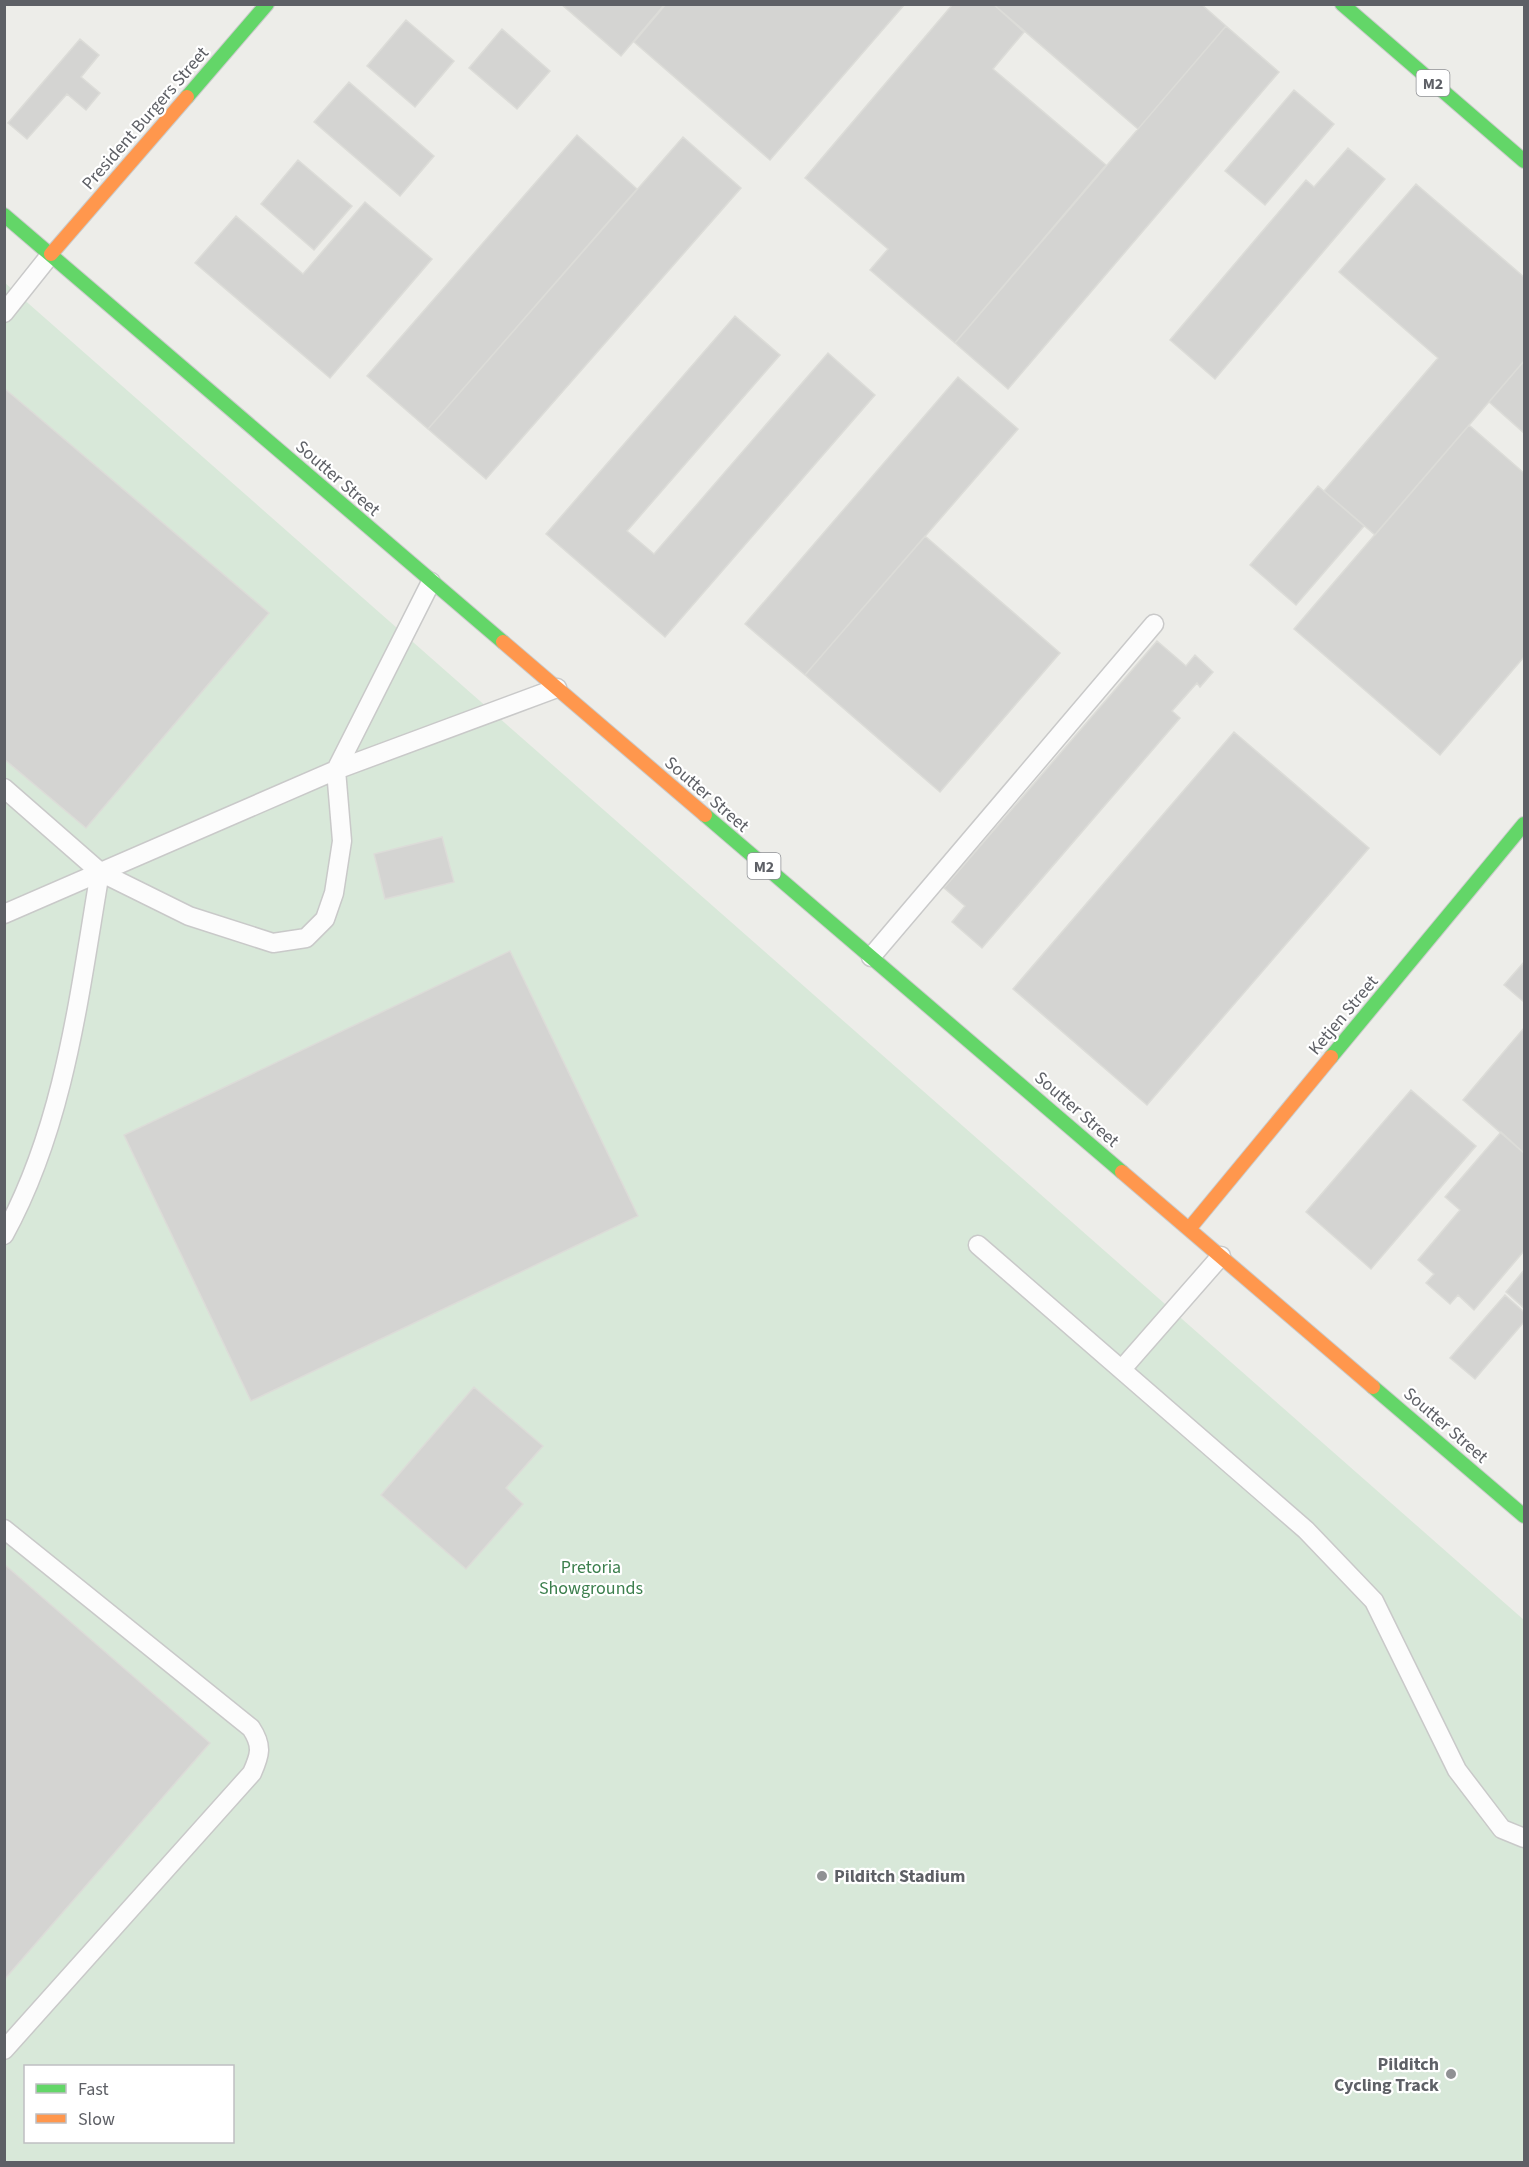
<svg xmlns="http://www.w3.org/2000/svg" width="1529" height="2167" font-family="'Source Sans 3',sans-serif">
  <rect width="100%" height="100%" fill="#edede9"/>
  <!-- green -->
  <path fill="#d8e8d9" fill-rule="evenodd" d="M4 282 1524 1620V2162H5ZM26 2066H232V2142H26Z"/>
  <!-- building -->
  <path fill="#d4d4d2" stroke="#dcdcd8" stroke-width="1.5" d="M561 4H665L621 56Z
    M666 4H905L770 160 634 42Z
    M953 4H993L1024 32 993 69 1106 165 955 343 870 270 888 249 805 178Z
    M993 4H1201L1226 26 1138 129Z
    M406 20 454 61 415 107 367 66Z
    M1226 26 1279 72 1008 389 955 343Z
    M502 29 550 71 517 109 469 68Z
    M80 39 99 55 81 77 100 93 86 110 67 94 27 139 8 123Z
    M349 82 434 156 400 196 314 122Z
    M1294 90 1334 124 1265 205 1225 171Z
    M577 135 637 189 428 429 367 376Z
    M683 137 741 188 486 479 428 429Z
    M1348 148 1385 179 1215 379 1170 340 1306 180 1314 187Z
    M298 160 352 206 314 250 261 204Z
    M1416 184 1524 277V361L1375 535 1324 491 1438 358 1339 272Z
    M365 202 432 259 330 378 195 263 236 216 303 274Z
    M735 316 780 355 627 531 654 554 828 353 875 395 665 637 546 534Z
    M1524 361V433L1489 402Z
    M958 377 1018 429 805 675 745 624Z
    M4 388 269 613 86 828 4 759Z
    M1469 425 1524 473V657L1440 755 1294 629Z
    M1318 486 1364 526 1296 605 1250 565Z
    M925 536 1060 653 940 792 805 675Z
    M1157 641 1186 666 1195 655 1213 672 1200 687 1197 683 1172 711 1180 718 982 948 952 922 965 906 944 888Z
    M1234 732 1369 848 1147 1105 1013 989Z
    M442 837 454 882 385 899 374 854Z
    M510 951 638 1216 251 1401 124 1135Z
    M1524 962V1002L1504 985Z
    M1524 1028V1153L1463 1100Z
    M1411 1090 1476 1146 1371 1269 1306 1212Z
    M1501 1132 1524 1153V1251L1474 1310 1458 1295 1450 1304 1426 1283 1434 1274 1418 1260 1460 1210 1445 1197Z
    M1524 1270V1308L1506 1292Z
    M1505 1295 1524 1312V1322L1475 1379 1450 1358Z
    M474 1387 543 1446 506 1488 523 1504 466 1569 381 1495Z
    M4 1564 210 1743 4 1980Z"/>
  <g fill="none" stroke-linecap="round" stroke-linejoin="round">
    <defs>
      <path id="lane" d="M4 313 51 254
        M4 788 100 872 189 916 273 943 306 938 325 919 334 893 342 841 336 770 557 688
        M4 914 336 770 431 582
        M871 957 1154 624
        M4 1235C65 1124 79 995 100 872
        M978 1245 1306 1530 1374 1601 1457 1770 1502 1829 1524 1838
        M1122 1369 1221 1256
        M4 1529 251 1728C263 1746 260 1755 252 1773L4 2050"/>
      <path id="fast" d="M1342 4 1524 161
        M187 97 267 4
        M4 215 503 642
        M705 815 1122 1172
        M1331 1057 1524 824
        M1373 1387 1524 1516"/>
      <path id="slow" d="M51 254 187 97
        M503 642 705 815
        M1122 1172 1373 1387
        M1189 1229 1331 1057"/>
    </defs>
    <!-- lane casing -->
    <use href="#lane" stroke="#c9c9c9" stroke-width="21"/>
    <!-- fast casing -->
    <use href="#fast" stroke="#cacbcb" stroke-width="16"/>
    <!-- slow casing -->
    <use href="#slow" stroke="#cacbcb" stroke-width="16"/>
    <!-- lane -->
    <use href="#lane" stroke="#fcfcfc" stroke-width="18"/>
    <!-- fast -->
    <use href="#fast" stroke="#63d668" stroke-width="14"/>
    <!-- slow -->
    <use href="#slow" stroke="#ff974d" stroke-width="14"/>
  </g>
  <!-- markers -->
  <g fill="#909194" stroke="#fff" stroke-width="2">
    <circle cx="822" cy="1876" r="6"/>
    <circle cx="1451" cy="2074" r="6"/>
  </g>
  <g text-anchor="middle" stroke-width="4.5" stroke-linejoin="round" paint-order="stroke">
    <!-- shield labels -->
    <g fill="#fff" stroke="#8e9094" stroke-width="1.5">
      <rect x="1416.5" y="70" width="33" height="26" rx="4.5"/>
      <rect x="747.5" y="853" width="33" height="26" rx="4.5"/>
    </g>
    <g font-size="16" font-weight="bold" fill="#5e6066">
      <text x="1433" y="89">M2</text>
      <text x="764" y="872">M2</text>
    </g>
    <!-- street labels -->
    <g font-size="18" fill="#5e6066" stroke="#fff">
      <text transform="translate(145 118) rotate(-49)" y="6">President Burgers Street</text>
      <text transform="translate(338 478) rotate(41)" y="6">Soutter Street</text>
      <text transform="translate(707 794) rotate(41)" y="6">Soutter Street</text>
      <text transform="translate(1343 1015) rotate(-50)" y="6">Ketjen Street</text>
      <text transform="translate(1077 1109) rotate(41)" y="6">Soutter Street</text>
      <text transform="translate(1446 1425) rotate(41)" y="6">Soutter Street</text>
    </g>
    <!-- park labels -->
    <g font-size="18" fill="#3c7f4d" stroke="#fff">
      <text x="591" y="1573">Pretoria<tspan x="591" dy="21">Showgrounds</tspan></text>
    </g>
    <!-- poi labels -->
    <g font-size="18" font-weight="bold" fill="#5e6066" stroke="#fff" text-anchor="start">
      <text x="834" y="1882">Pilditch Stadium</text>
      <text x="1439" y="2070" text-anchor="end">Pilditch<tspan x="1439" dy="21">Cycling Track</tspan></text>
    </g>
  </g>
  <!-- border -->
  <rect width="1529" height="2167" fill="none" stroke="#5e6066" stroke-width="12"/>
  <!-- legend -->
  <rect x="24" y="2065" width="210" height="78" fill="#ffffff" stroke="#bfbfc2" stroke-width="1.5"/>
  <rect x="36" y="2084" width="30" height="9" fill="#63d668" stroke="#bfbfc2" stroke-width="1.5"/>
  <text x="78" y="2095" font-size="18" fill="#5e6066">Fast</text>
  <rect x="36" y="2114" width="30" height="9" fill="#ff974d" stroke="#bfbfc2" stroke-width="1.5"/>
  <text x="78" y="2125" font-size="18" fill="#5e6066">Slow</text>
</svg>
